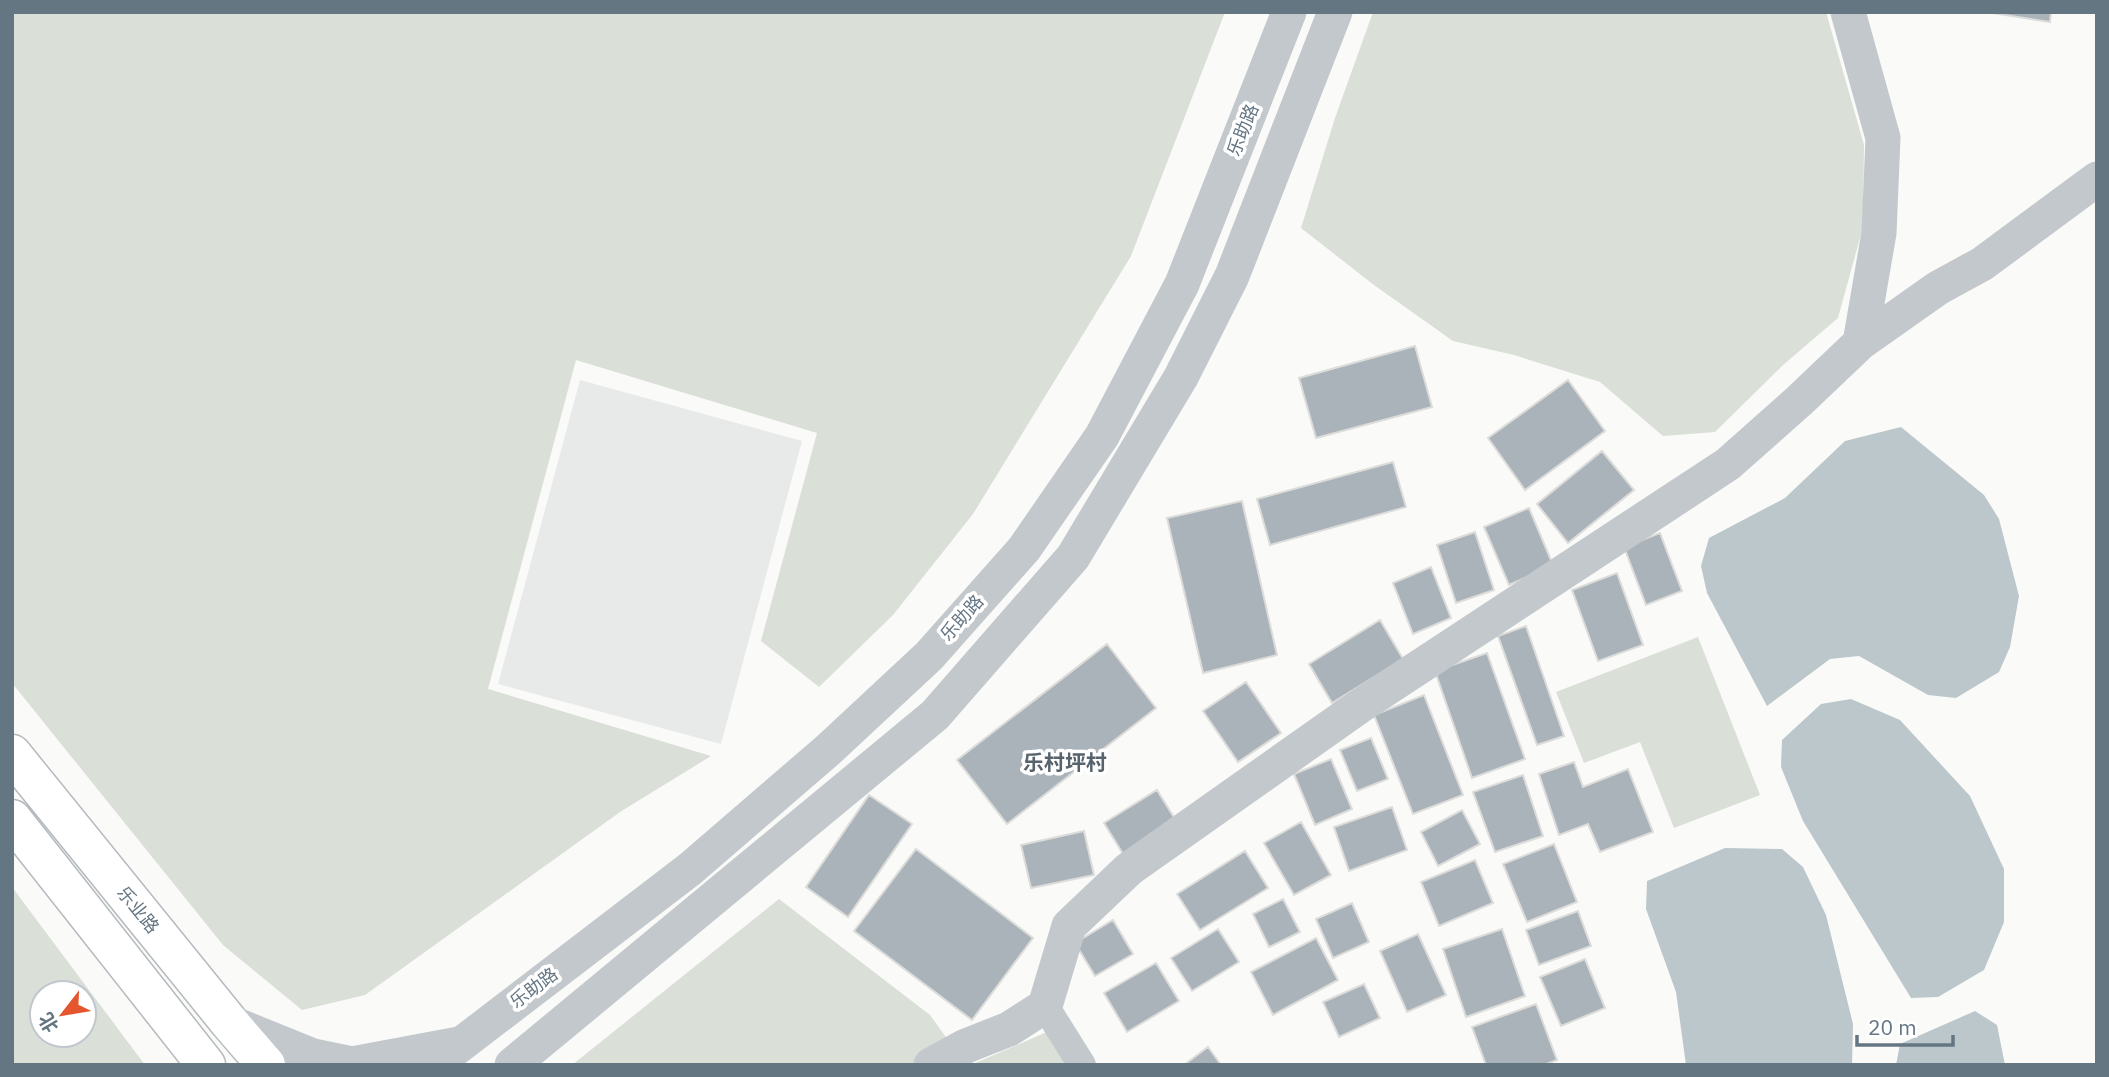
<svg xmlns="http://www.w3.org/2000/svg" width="2109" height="1077" font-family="'IBM Plex Sans','Noto Sans SC',sans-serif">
  <rect width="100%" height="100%" fill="#fafaf8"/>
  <!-- built -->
  <path fill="#e8e9e9" d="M580 380 802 441 721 744 498 684Z"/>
  <!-- green -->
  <path fill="#dadfd7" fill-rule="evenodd" d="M12 12H1225L1131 256 973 514 893 615 819 687 761 641 817 433 576 360 488 689 711 756 620 812 365 995 302 1010 223 945 12 683Z
    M1373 12H1826L1864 145 1863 227 1838 318 1783 365 1715 432 1663 436 1600 382 1514 355 1453 341 1374 285 1301 228 1335 118Z
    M1698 637 1760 795 1674 828 1640 742 1584 763 1556 692Z
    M12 886V887L145 1065H12ZM42 993H84V1035H42Z
    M779 899 930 1015 966 1065H572Z
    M1049 1031 1069 1065H971Z"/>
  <!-- water -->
  <path fill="#bbc7cb" d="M1901 427 1984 495 1999 519 2019 596 2010 647 1999 672 1956 698 1928 695 1859 656 1830 659 1767 706 1707 593 1701 566 1709 538 1785 498 1845 441Z
    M1851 699 1900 720 1970 796 2004 869V922L1984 970 1938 997 1911 998 1803 821 1781 767 1782 740 1821 704Z
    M1725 848 1782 849 1803 867 1826 915 1853 1024 1852 1065H1686L1676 992 1646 909 1647 881Z
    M1975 1011 1997 1025 2005 1065H1896L1900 1044Z"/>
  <!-- building -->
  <path fill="#aab3b9" stroke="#dcdcda" stroke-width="2" d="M1986 12H2051L2050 22Z
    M1415 346 1432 407 1316 438 1299 378Z
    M1568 380 1605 431 1525 490 1488 438Z
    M1602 451 1634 490 1568 543 1537 504Z
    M1393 462 1406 507 1270 545 1257 499Z
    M1242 501 1277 655 1203 673 1167 518Z
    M1529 508 1553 565 1509 585 1484 527Z
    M1475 532 1494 590 1456 603 1437 545Z
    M1660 533 1682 591 1646 605 1624 547Z
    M1431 567 1451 618 1413 634 1393 583Z
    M1617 573 1643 645 1598 661 1572 590Z
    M1380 620 1403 659 1332 703 1309 664Z
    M1526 626 1564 736 1537 745 1498 636Z
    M1107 644 1156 708 1007 824 957 760Z
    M1487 653 1525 759 1472 778 1435 671Z
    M1246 682 1281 733 1238 762 1203 711Z
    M1424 695 1463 795 1413 814 1374 715Z
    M1371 738 1388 779 1357 791 1340 750Z
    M1331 759 1352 809 1315 825 1294 774Z
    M1574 762 1583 787 1628 769 1653 832 1600 852 1588 824 1559 835 1539 774Z
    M1523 775 1543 836 1495 852 1473 792Z
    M1157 790 1178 824 1125 857 1104 823Z
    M869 795 912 824 848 917 806 887Z
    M1392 807 1407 850 1349 871 1334 827Z
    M1462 810 1480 844 1438 866 1421 832Z
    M1301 822 1331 875 1294 895 1264 843Z
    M1084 831 1094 875 1031 888 1021 845Z
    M1554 844 1577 902 1527 922 1503 864Z
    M916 849 1033 938 972 1020 854 931Z
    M1245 851 1268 888 1200 930 1177 894Z
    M1475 860 1493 903 1439 926 1421 882Z
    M1283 899 1300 932 1269 947 1253 914Z
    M1352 903 1369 942 1333 958 1316 919Z
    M1578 911 1591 946 1539 965 1526 930Z
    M1113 920 1133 954 1095 976 1075 943Z
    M1218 929 1239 962 1192 991 1171 958Z
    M1502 929 1525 996 1466 1017 1443 949Z
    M1418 934 1446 995 1407 1012 1380 951Z
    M1316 938 1338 980 1273 1015 1251 972Z
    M1585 959 1605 1008 1561 1026 1540 977Z
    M1156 963 1179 1001 1127 1032 1104 993Z
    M1364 984 1380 1018 1339 1037 1323 1002Z
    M1536 1004 1557 1060 1544 1065H1486L1472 1027Z
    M1208 1047 1221 1065H1184Z"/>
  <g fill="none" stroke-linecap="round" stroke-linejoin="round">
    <defs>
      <path id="primary" d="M12 754 229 1022 266 1065
        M12 819 206 1065"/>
    </defs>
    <!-- primary casing -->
    <use href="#primary" stroke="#b5babe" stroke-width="41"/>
    <!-- minor -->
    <path stroke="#c3c8cc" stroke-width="28" d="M1045 1006 1082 1065"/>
    <!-- tertiary -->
    <path stroke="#c3c8cc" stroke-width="35" d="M1848 12 1883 138 1879 233 1860 343
      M229 1022 313 1056 352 1064 459 1044
      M434 1065 690 869 828 750 929 656 1024 549 1102 436 1182 284 1289 12
      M512 1065 935 715 1073 557 1181 377 1232 276 1335 12
      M931 1065 966 1046 1009 1029 1045 1006 1069 926 1129 869 1360 706 1728 464 1799 401 1860 343 1938 288 1982 264 2097 179"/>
    <!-- primary -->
    <use href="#primary" stroke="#fff" stroke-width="38"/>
  </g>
  <g text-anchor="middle" stroke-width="7" stroke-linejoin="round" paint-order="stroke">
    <!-- street labels -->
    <g font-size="18" fill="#657683" stroke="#fff">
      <text transform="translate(1243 130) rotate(-68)" y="6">乐助路</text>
      <text transform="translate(962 618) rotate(-48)" y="6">乐助路</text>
      <text transform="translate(138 910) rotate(51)" y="6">乐业路</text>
      <text transform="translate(534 988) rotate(-37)" y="6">乐助路</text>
    </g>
    <!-- quarter labels -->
    <g font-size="21" font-weight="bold" fill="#57646e" stroke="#fff">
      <text x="1065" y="770">乐村坪村</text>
    </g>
  </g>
  <!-- border -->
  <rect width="2109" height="1077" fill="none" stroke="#657683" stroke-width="28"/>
  <!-- north arrow -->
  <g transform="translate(63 1014) rotate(239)"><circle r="33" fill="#ffffff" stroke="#c1c8cd" stroke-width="2"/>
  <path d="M0-5L12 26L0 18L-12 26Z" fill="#e4572e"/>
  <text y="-10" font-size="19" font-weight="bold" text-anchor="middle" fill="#657683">北</text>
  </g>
  <!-- scale -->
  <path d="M1857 1035v10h96v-10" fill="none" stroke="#657683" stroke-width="3.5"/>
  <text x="1868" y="1035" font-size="21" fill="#657683" stroke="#ffffff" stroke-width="5" paint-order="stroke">20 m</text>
</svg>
